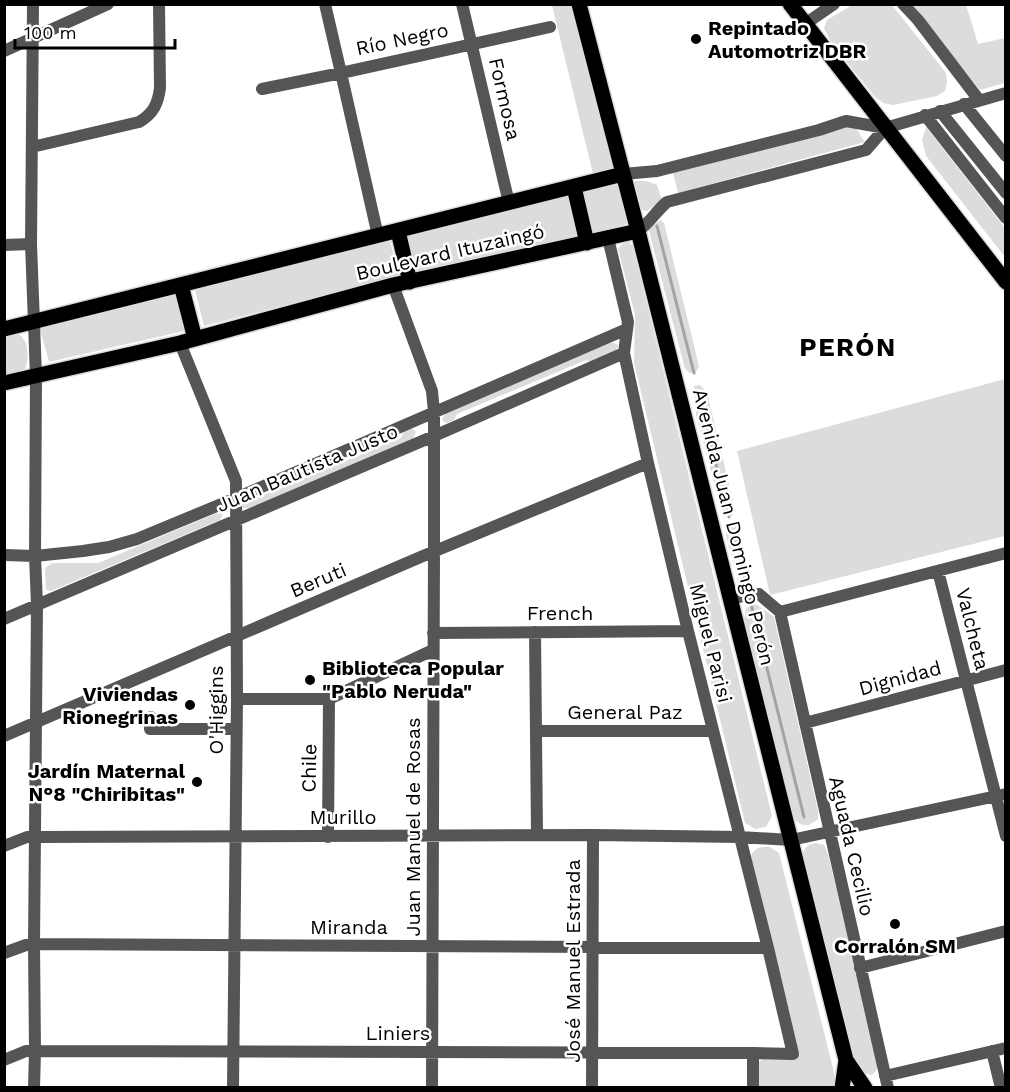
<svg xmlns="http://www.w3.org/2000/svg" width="1010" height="1092" font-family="'Work Sans',sans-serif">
  <rect width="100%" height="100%" fill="#fff"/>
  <!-- green -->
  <path fill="#dcdcdc" d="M552 5H573L613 169 593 174Z
    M852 5H892L946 73 947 82 945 91 937 96 893 105 883 103 874 96 831 42 824 28 827 20Z
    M909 5H966L978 44 1005 38V83L980 90Z
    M854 125 865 142 678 193 673 173Z
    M926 127 1005 228V257L926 156 922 140Z
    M634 181H647L657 185 662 200 647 211 642 210Z
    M617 184 627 224 593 233 583 193Z
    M568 195 579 236 416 272 406 237Z
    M661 220 664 223 699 366 696 372 690 373 685 369 649 231V228Z
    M390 241 399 276 204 326 195 290Z
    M629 242 633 247 772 816 766 827 755 829 745 823 634 363 635 315 618 249 622 244Z
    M175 295 184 331 49 362 39 326Z
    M17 333C21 336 22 336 24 340 29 346 29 366 23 371 18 375 10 375 4 377V336Z
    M610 343H614L618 345 617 349 613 353 591 362 586 360 457 414 454 420 446 423 442 420 446 412Z
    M1005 379V536L770 595 737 451Z
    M700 385 707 392 735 510 732 516 725 515 721 509 696 415 694 386Z
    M412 428 416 432 413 439 249 508H244L241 506V502L249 497 254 499 401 438 404 431Z
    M217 513 223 514 220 520 51 591 46 590 45 570 46 567 53 563H98Z
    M737 525 739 530 753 586V591L743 592 739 585 726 535 728 527Z
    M756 604 774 617 818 811V819C807 828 802 827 793 818L744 622 746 608Z
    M816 843 824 845 828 854 878 1065 876 1071 872 1075C860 1073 858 1067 853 1057L802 855C805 847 808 844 816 843Z
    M762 847H770L779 853 833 1068 836 1087H757L759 1062 762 1059H795L751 858C752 851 755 849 762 847Z"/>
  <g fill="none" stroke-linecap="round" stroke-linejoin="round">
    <!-- stream -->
    <path stroke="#a3a3a3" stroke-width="3" d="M657 226 694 373
      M698 391 729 517
      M734 534 747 587
      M751 604 804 817"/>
    <defs>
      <path id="major" d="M579 4 638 231 846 1060 865 1088
        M790 4 1006 282
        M574 187 587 243
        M398 231 410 282
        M181 285 195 339
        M4 329 623 174
        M4 383 180 343 393 285 638 231
        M842 1088 846 1060"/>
    </defs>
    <!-- major casing -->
    <use href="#major" stroke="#dbdbdb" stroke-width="18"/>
    <!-- minor -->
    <path stroke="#555" stroke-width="12" d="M33 4 31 244 36 376 35 556 37 605 34 944 35 1051 34 1088
      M325 4 341 73 378 236
      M462 4 509 203
      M903 4 918 20 979 100
      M805 24 834 4
      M4 51 108 4
      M262 89 341 73 550 27
      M964 104 1006 156
      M940 111 1006 193
      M925 115 1006 218
      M32 147 139 122C153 114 158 104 160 88L159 4
      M623 174 657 171 819 130 846 121 885 128 1006 93
      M638 231C650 223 656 211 667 202L866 150 885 128
      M4 245 31 244
      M393 285 432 391 434 412V552L432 1088
      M180 343 236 481 237 699 233 1088
      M4 555 35 556 83 551 109 547 137 539 236 498 627 329
      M938 571 1006 836
      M730 598 759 594 780 612 1006 553
      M780 612 888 1088
      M4 619 434 436 624 353
      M535 632 537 835
      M433 633 688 631
      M237 699H329L433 650
      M151 717 150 729H236
      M805 723 1006 670
      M537 731H713
      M4 736 423 556 648 463
      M328 837 329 699
      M4 846 27 837H36L593 835 740 837 791 840 1006 794
      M4 953 26 945 34 944 768 948
      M860 968 1006 931
      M992 1051 1001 1088
      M753 1053V1088
      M4 1060 26 1051H35L753 1053 793 1054 768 948 688 631 648 463 624 353 628 322 608 238
      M885 1076 1006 1048
      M592 1088 593 835"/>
    <!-- major -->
    <use href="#major" stroke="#000" stroke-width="15"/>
  </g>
  <!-- markers -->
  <g fill="#000" stroke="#fff" stroke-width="2">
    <circle cx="696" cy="39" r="6"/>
    <circle cx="310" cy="680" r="6"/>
    <circle cx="190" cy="705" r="6"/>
    <circle cx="197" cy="782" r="6"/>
    <circle cx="895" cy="924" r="6"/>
  </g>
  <g text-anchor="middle" stroke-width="5" stroke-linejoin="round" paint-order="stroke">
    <!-- poi labels -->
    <g font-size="20" font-weight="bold" fill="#000" stroke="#fff" text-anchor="start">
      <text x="708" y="35">Repintado<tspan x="708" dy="23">Automotriz DBR</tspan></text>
      <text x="322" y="675">Biblioteca Popular<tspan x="322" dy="23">"Pablo Neruda"</tspan></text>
      <text x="178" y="701" text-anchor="end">Viviendas<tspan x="178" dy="23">Rionegrinas</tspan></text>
      <text x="185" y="778" text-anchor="end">Jardín Maternal<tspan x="185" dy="23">N°8 "Chiribitas"</tspan></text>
      <text x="895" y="953" text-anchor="middle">Corralón SM</text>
    </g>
    <!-- street labels -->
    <g font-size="20" fill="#000" stroke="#fff">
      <text transform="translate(402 39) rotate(-12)" y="7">Río Negro</text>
      <text transform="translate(505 99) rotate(77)" y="7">Formosa</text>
      <text transform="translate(450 252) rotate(-13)" y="7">Boulevard Ituzaingó</text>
      <text transform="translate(307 468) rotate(-23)" y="7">Juan Bautista Justo</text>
      <text transform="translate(734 527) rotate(76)" y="7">Avenida Juan Domingo Perón</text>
      <text transform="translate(318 580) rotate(-23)" y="7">Beruti</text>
      <text x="560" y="620">French</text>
      <text transform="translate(973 629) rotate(76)" y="7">Valcheta</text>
      <text transform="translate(711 643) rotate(76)" y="7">Miguel Parisi</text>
      <text transform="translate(900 678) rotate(-15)" y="7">Dignidad</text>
      <text transform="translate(216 710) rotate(-90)" y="7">O'Higgins</text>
      <text x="625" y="719">General Paz</text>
      <text transform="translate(309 768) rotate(-89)" y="7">Chile</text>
      <text x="343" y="824">Murillo</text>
      <text transform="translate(413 827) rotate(-90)" y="7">Juan Manuel de Rosas</text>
      <text transform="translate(852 846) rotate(77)" y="7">Aguada Cecilio</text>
      <text x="349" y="934">Miranda</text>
      <text transform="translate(573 961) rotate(-90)" y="7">José Manuel Estrada</text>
      <text x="398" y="1040">Liniers</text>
    </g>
    <!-- district labels -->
    <g font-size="26" font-weight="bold" letter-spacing="1.5" fill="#000" stroke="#fff">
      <text x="848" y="356">PERÓN</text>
    </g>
  </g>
  <!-- border -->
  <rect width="1010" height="1092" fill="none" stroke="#000000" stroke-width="12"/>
  <!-- scale -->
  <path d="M15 39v9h160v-9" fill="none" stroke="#000000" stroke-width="3"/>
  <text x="24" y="39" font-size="18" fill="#000000" stroke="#ffffff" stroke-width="4.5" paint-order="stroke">100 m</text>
</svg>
